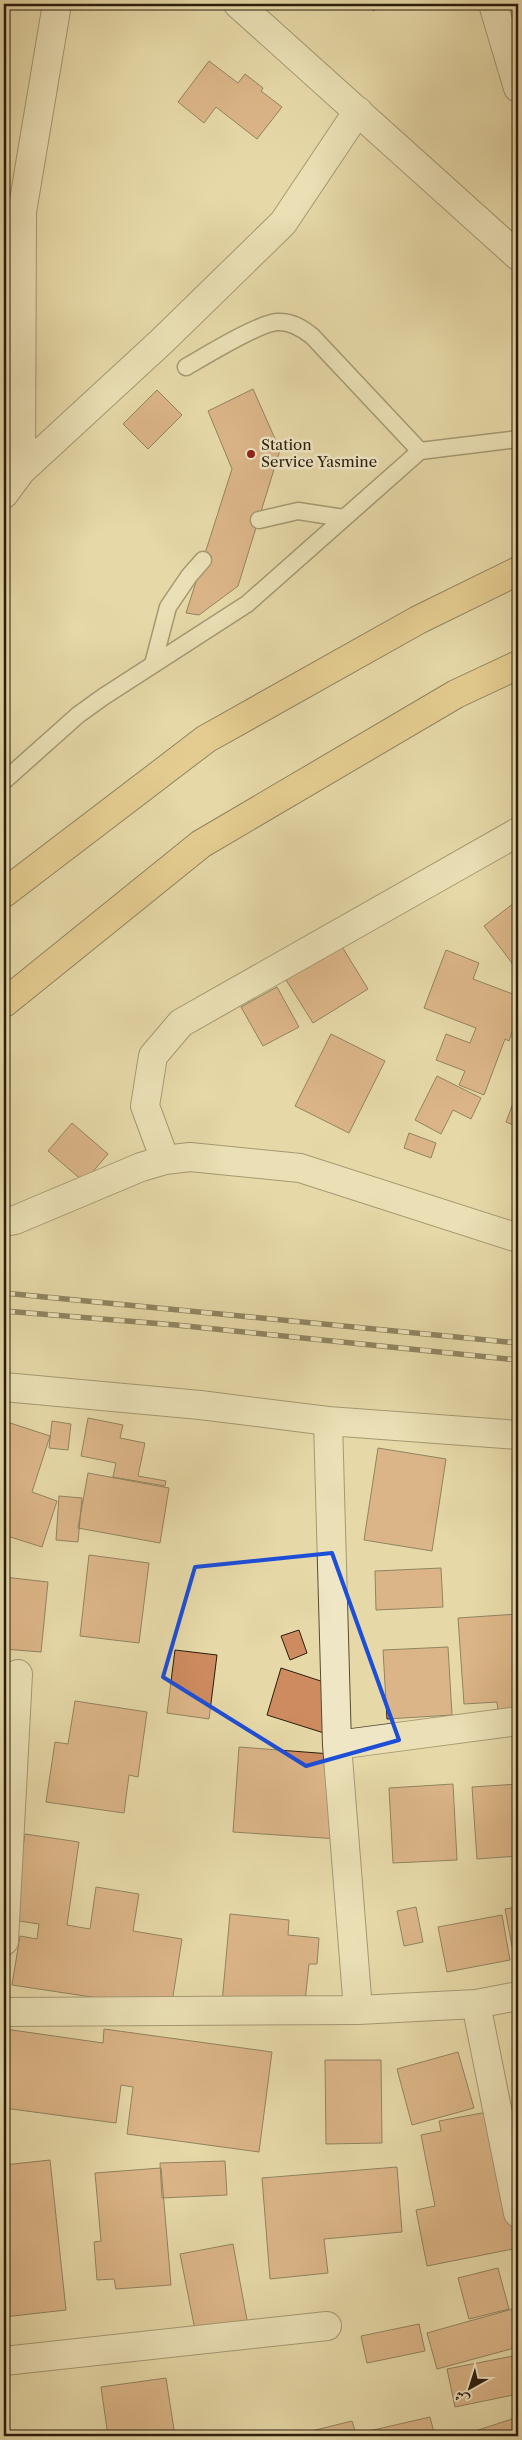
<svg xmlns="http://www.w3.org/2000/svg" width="522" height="2440" font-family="'Libre Caslon Text',Amiri,serif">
  <rect width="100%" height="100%" fill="#e6d8a7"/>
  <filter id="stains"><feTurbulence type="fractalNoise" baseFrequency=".004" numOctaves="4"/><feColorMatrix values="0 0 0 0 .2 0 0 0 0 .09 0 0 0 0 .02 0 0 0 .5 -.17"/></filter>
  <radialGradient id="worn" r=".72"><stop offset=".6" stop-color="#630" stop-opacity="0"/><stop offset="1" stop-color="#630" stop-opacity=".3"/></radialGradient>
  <!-- building -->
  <path fill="#ce8b5f" stroke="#291d0c" d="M365 4H379L374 11Z
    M209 61 238 83 245 74 263 88 261 91 282 107 257 139 216 107 204 123 178 102Z
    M253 389 280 450 238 586 199 615 186 613 232 469 208 411Z
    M157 390 182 415 148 449 123 424Z
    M518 900V971L484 926Z
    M341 945 368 989 313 1023 286 980Z
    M446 950 479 963 473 979 518 996V1014L509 1041 505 1039 484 1095 459 1085 465 1071 436 1060 446 1034 470 1043 476 1028 424 1008Z
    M277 987 299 1027 263 1046 241 1007Z
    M331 1034 385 1061 349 1133 295 1106Z
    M437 1076 481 1098 471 1119 453 1110 441 1134 415 1120Z
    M518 1090V1127L506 1122Z
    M72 1123 108 1154 84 1182 48 1151Z
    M409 1133 436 1143 431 1158 404 1148Z
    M88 1418 123 1425 120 1438 145 1443 138 1476 166 1481 165 1486 113 1477 116 1463 81 1456Z
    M4 1421 50 1436 32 1492 57 1501 42 1547 4 1535Z
    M52 1421 71 1424 68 1450 49 1448Z
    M378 1448 446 1459 432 1551 364 1540Z
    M88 1473 169 1488 160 1543 78 1528Z
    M59 1496 82 1498 78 1542 56 1540Z
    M89 1555 149 1563 139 1643 80 1636Z
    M441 1568 443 1607 376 1610 375 1571Z
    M4 1577 48 1582 41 1652 4 1649Z
    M518 1614V1640H514L518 1719 499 1720 497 1702 464 1704 458 1618Z
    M299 1630 307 1653 290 1660 281 1636Z
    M448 1647 452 1715 387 1719 383 1650Z
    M175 1650 217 1655 209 1719 167 1713Z
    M281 1668 339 1687 324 1733 267 1715Z
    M75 1701 147 1712 138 1777 129 1775 124 1813 46 1802 55 1742 68 1744Z
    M239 1747 344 1755 338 1839 233 1832Z
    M453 1784 457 1860 393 1863 389 1788Z
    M518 1784V1856L477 1859 472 1787Z
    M25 1834 79 1842 67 1925 90 1929 96 1887 139 1894 133 1931 182 1939 171 2009 12 1985 20 1936 37 1939 39 1924 12 1920Z
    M416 1907 423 1942 404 1946 397 1911Z
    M518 1907V1961L515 1962 505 1909Z
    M230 1914 289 1920 288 1935 319 1938 317 1964H309L304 2011 222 2003Z
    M502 1915 510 1960 447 1972 438 1927Z
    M5 2029 103 2043 104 2029 272 2052 259 2152 127 2134 133 2087 121 2085 116 2123 4 2108Z
    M458 2052 474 2108 412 2125 397 2069Z
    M325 2060H381L382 2143 326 2144Z
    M493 2111 518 2236V2248L427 2266 416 2210 435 2206 421 2135 441 2131 439 2121Z
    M50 2160 66 2310 4 2317V2165Z
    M225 2161 227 2195 162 2198 160 2163Z
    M397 2167 402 2232 324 2239 328 2273 270 2279 262 2178Z
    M161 2168 171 2285 116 2289 114 2279 97 2280 94 2242 101 2241 95 2173Z
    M233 2244 249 2331 197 2340 180 2254Z
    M498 2268 509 2309 469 2319 458 2278Z
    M516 2308 518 2347 437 2369 427 2333Z
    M419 2324 425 2351 367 2363 361 2336Z
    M518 2355V2394L455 2407 447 2369Z
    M166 2378 175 2436H108L101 2387Z
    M430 2417 435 2436H291L352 2421 356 2434Z
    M518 2417V2436H460Z"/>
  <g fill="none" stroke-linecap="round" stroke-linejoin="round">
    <defs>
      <path id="lane" d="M186 367C205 356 259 323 277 322 291 321 302 328 312 336L420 451
        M259 520 298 511 344 518
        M153 664 168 607 189 576 203 560
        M4 781 78 715 103 697 247 604 420 451 518 439"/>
      <path id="street" d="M238 4 518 256
        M493 4 518 88
        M21 471 22 212 57 4
        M4 494 21 471 161 342 283 223 358 111
        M165 1160 145 1106 153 1056 181 1023 518 832
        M4 1222 15 1220 141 1167 165 1160 190 1157 300 1168 518 1238
        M4 1387 200 1405 328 1421 518 1435
        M328 1421 337 1745 358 2010
        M337 1745 518 1721
        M4 1941 18 1674
        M518 1996 476 2004 518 2213
        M4 2012 358 2010 476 2004
        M4 2361 327 2326"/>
      <path id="highway" d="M4 893 206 739 418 620 518 571
        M4 1003 201 844 456 694 518 665"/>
    </defs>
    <!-- lane casing -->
    <use href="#lane" stroke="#584c33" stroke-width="19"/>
    <!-- street casing -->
    <use href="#street" stroke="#584c33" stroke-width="30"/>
    <!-- highway casing -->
    <use href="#highway" stroke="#291d0c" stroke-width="30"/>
    <!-- lane -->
    <use href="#lane" stroke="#efe6c6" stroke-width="16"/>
    <!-- street -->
    <use href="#street" stroke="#efe6c6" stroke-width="28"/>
    <!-- highway -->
    <use href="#highway" stroke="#e3bc74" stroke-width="28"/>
    <defs>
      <path id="rail" d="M4 1293 518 1343
        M4 1311 176 1325 518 1360"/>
    </defs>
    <!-- rail casing -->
    <use href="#rail" stroke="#291d0c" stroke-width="5.5"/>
    <!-- rail -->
    <use href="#rail" stroke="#efe6c6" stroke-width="4" stroke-dasharray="11" stroke-linecap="butt"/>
  </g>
  <!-- marked area -->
  <path d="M0 0H522V2440H0ZM332 1553 399 1740 306 1766 163 1677 195 1567Z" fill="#e6d8a7" fill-opacity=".55" fill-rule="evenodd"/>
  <path fill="none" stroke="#1d4ed8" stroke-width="4" stroke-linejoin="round" d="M332 1553 399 1740 306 1766 163 1677 195 1567Z"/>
  <!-- markers -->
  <circle fill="#8f2418" stroke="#efe6c6" stroke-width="2" cx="251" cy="454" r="5"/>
  <g text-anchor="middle" stroke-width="5" stroke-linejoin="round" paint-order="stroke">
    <!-- poi labels -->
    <g font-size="15" fill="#291d0c" stroke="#efe6c6" text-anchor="start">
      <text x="261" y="450">Station<tspan x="261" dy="17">Service Yasmine</tspan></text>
    </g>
  </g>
  <!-- margin -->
  <rect width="522" height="2440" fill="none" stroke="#e6d8a7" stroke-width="20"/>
  <rect x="5" y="5" width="512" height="2430" fill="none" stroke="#291d0c" stroke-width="2.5"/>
  <rect x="10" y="10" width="502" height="2420" fill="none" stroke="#291d0c"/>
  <!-- north arrow -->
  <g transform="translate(470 2388) rotate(219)" stroke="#efe6c6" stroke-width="4" paint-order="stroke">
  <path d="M0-4L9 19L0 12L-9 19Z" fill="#291d0c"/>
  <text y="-8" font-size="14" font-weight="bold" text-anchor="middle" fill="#291d0c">ش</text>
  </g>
  <rect width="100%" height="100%" filter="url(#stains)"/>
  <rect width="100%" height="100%" fill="url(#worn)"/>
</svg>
